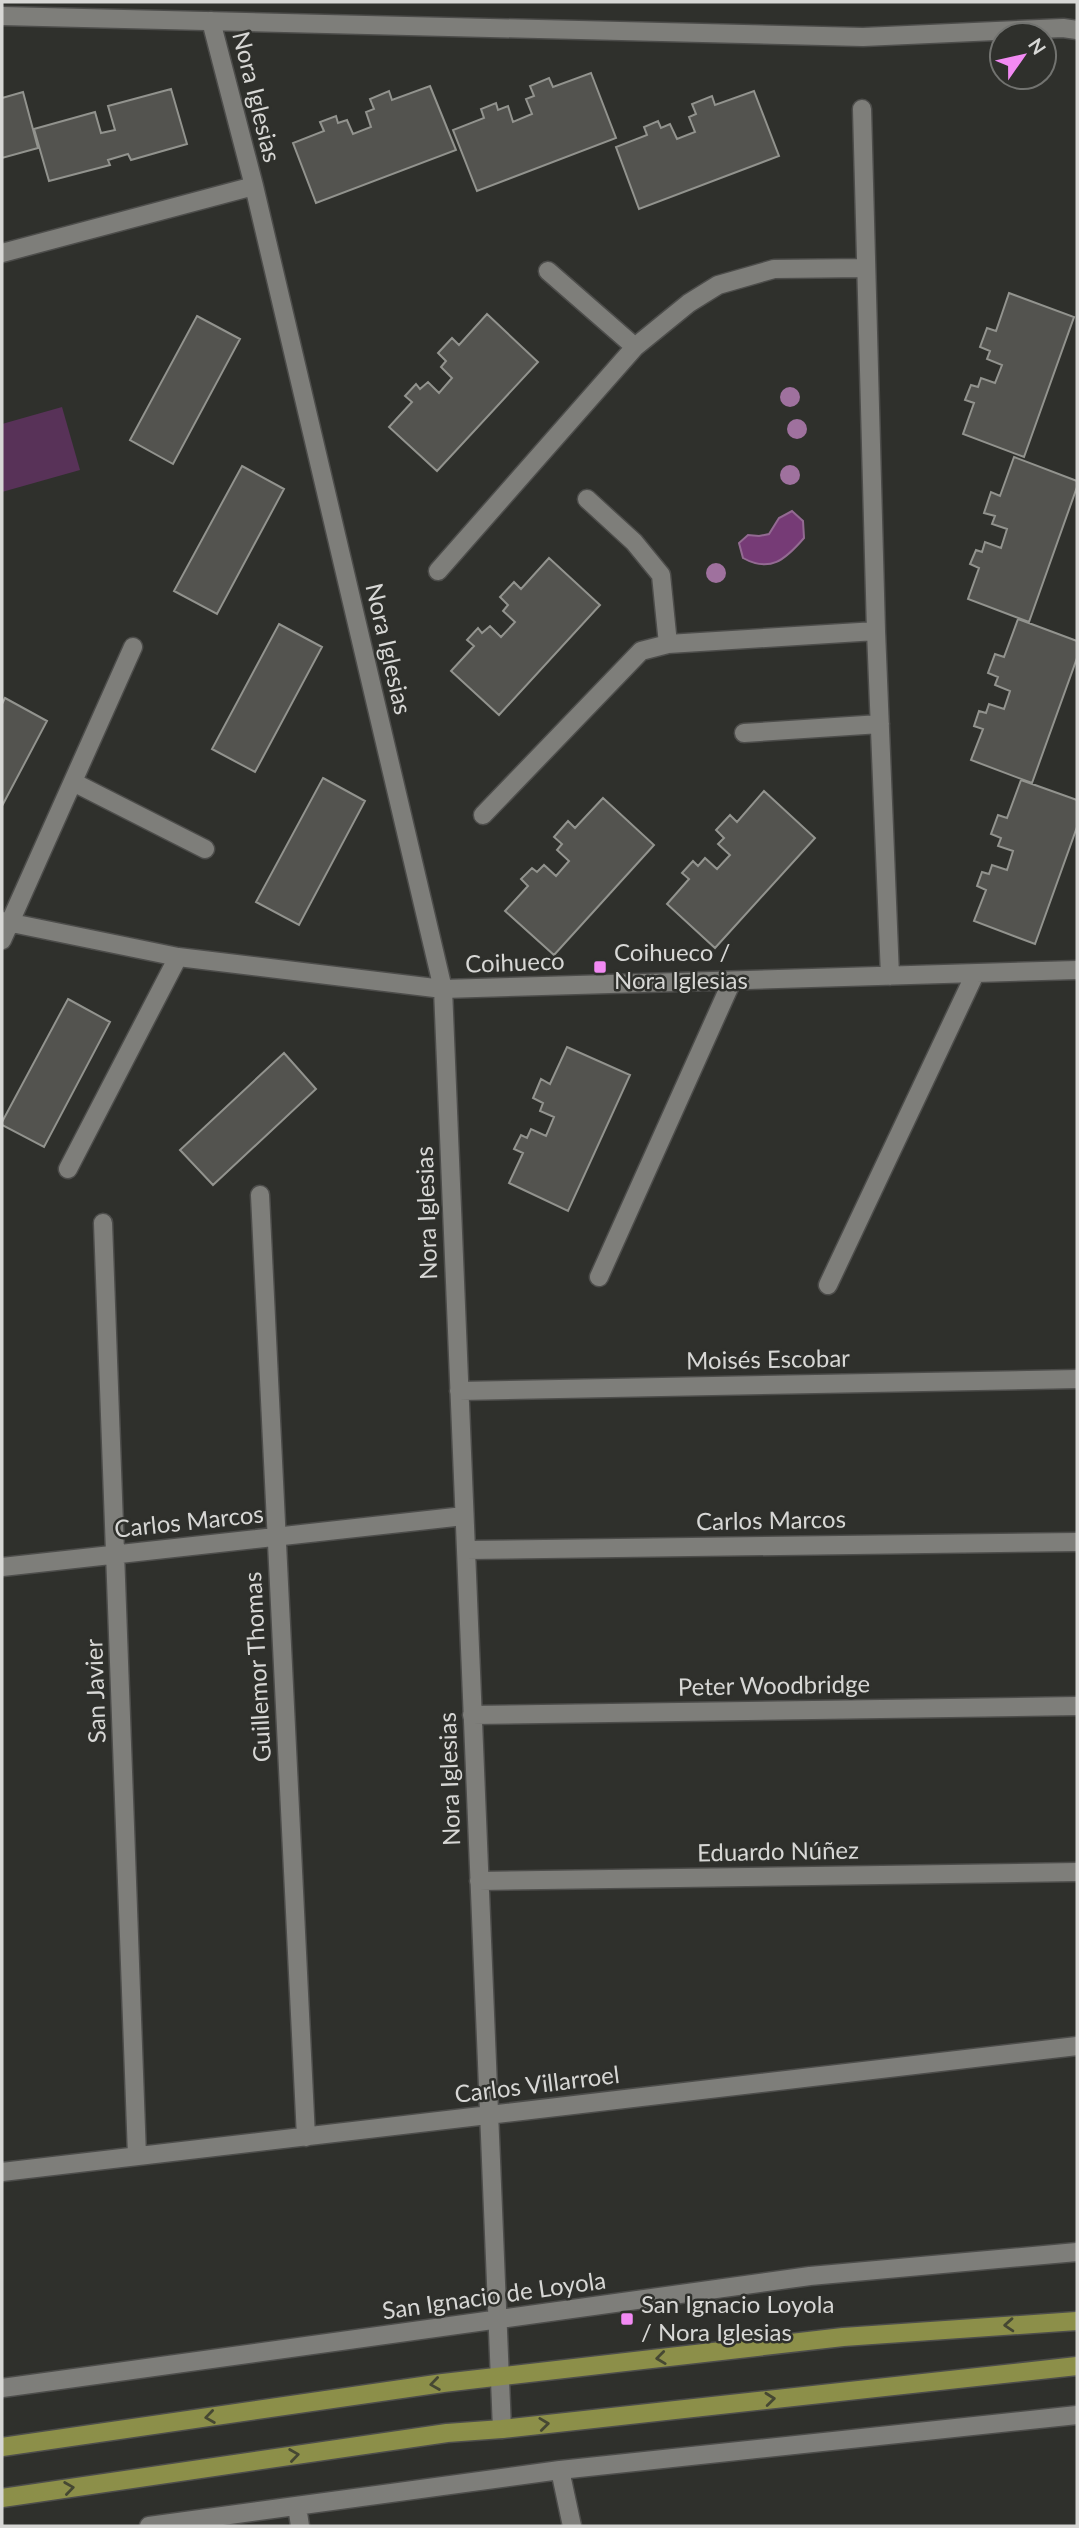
<svg xmlns="http://www.w3.org/2000/svg" width="1079" height="2528" font-family="Lato,sans-serif">
  <rect width="100%" height="100%" fill="#2f302c"/>
  <!-- green -->
  <path fill="#583258" d="M62 407 80 470 2 492V424Z"/>
  <!-- water -->
  <path fill="#763b76" stroke="#936a92" stroke-width="2" d="M792 511 803 521 804 538C785 560 770 573 743 558L739 543 748 535 759 536 769 534 779 518Z"/>
  <!-- building -->
  <path fill="#53534f" stroke="#92938e" stroke-width="2" d="M591 73 616 138 477 191 453 130 484 118 481 109 496 103 498 110 508 106 513 122 532 114 526 99 534 96 530 86 549 78 553 87Z
    M430 86 456 150 316 203 293 143 324 131 320 122 336 116 338 123 347 120 353 134 371 127 366 112 374 109 370 99 389 91 392 100Z
    M171 89 187 144 131 160 128 154 108 160 110 165 49 181 34 129 95 112 101 133 115 130 108 106Z
    M754 91 779 156 639 209 616 147 647 135 644 127 658 121 661 128 670 124 677 139 695 132 689 117 696 114 692 104 712 96 715 105Z
    M23 92 38 148 2 158V98Z
    M1009 293 1074 317 1024 457 963 434 974 403 965 400 971 385 978 387 981 378 995 383 1002 365 987 359 990 351 980 347 987 328 996 331Z
    M487 314 538 362 437 471 389 427 412 402 405 396 416 384 420 389 428 382 439 393 452 378 441 367 446 361 438 353 452 338 459 345Z
    M197 316 240 339 173 464 130 440Z
    M1014 457 1077 481V487L1029 622 968 599 979 568 970 564 976 550 982 552 985 542 1001 548 1007 529 992 524 995 516 984 513 991 492 1000 496Z
    M242 466 284 489 217 614 174 591Z
    M549 558 600 605 499 715 451 671 474 646 467 640 478 628 482 633 490 626 501 637 515 622 503 611 508 605 500 597 514 582 521 589Z
    M1018 619 1077 641V658L1032 783 971 760 983 729 974 726 979 711 986 713 989 704 1004 709 1010 691 995 685 998 677 988 673 995 654 1004 657Z
    M279 624 322 647 255 772 212 749Z
    M5 698 47 721 2 806V704Z
    M323 778 365 801 299 925 256 902Z
    M1021 780 1077 800V827L1035 944 974 921 986 890 977 886 982 872 989 874 992 865 1007 870 1013 851 998 846 1001 838 991 834 998 815 1007 818Z
    M764 791 815 838 715 948 667 904 689 879 682 873 693 861 698 866 705 858 717 869 730 855 718 844 724 838 716 830 730 815 737 822Z
    M603 798 654 845 554 955 505 911 528 886 521 879 532 868 537 872 544 865 556 876 569 861 557 850 562 844 554 837 568 821 575 828Z
    M68 999 110 1022 44 1147 2 1125V1122Z
    M567 1047 630 1075 568 1211 509 1183 523 1153 514 1149 521 1135 527 1138 531 1129 546 1136 554 1117 540 1111 543 1103 533 1098 541 1079 550 1084Z
    M284 1053 316 1089 213 1185 180 1150Z"/>
  <g fill="none" stroke-linecap="round" stroke-linejoin="round">
    <defs>
      <path id="minor" d="M2 16 863 37 1063 28 1077 30
        M211 21 254 186 443 989 502 2429
        M862 109 876 631 890 976
        M2 253 254 186
        M548 271 635 347
        M587 499 634 542 661 575 668 644
        M438 571 635 347 689 303 718 285 774 269 865 268
        M744 733 880 724
        M73 782 205 849
        M483 815 641 651 668 644 876 631
        M2 921 178 957 443 989 1077 970
        M2 940 133 647
        M68 1169 178 957
        M260 1195 306 2137
        M103 1223 137 2156
        M599 1277 732 981
        M828 1285 975 974
        M459 1391 1077 1379
        M466 1550 1077 1542
        M2 1567 464 1516
        M472 1715 1077 1706
        M479 1881 1077 1872
        M2 2172 1077 2046
        M2 2388 810 2276 1077 2252
        M560 2470 572 2526
        M297 2506 300 2526
        M149 2526 560 2470 1077 2415"/>
      <path id="major" d="M2 2447 443 2383 843 2337 1077 2321
        M2 2498 447 2433 502 2429 1077 2366"/>
    </defs>
    <!-- minor casing -->
    <use href="#minor" stroke="#4d4d4b" stroke-width="21"/>
    <!-- major casing -->
    <use href="#major" stroke="#4d4d4b" stroke-width="21"/>
    <!-- minor -->
    <use href="#minor" stroke="#7e7e7a" stroke-width="18"/>
    <!-- major -->
    <use href="#major" stroke="#8c8f49" stroke-width="18"/>
  </g>
  <!-- trees -->
  <g fill="#9f719e">
    <circle cx="790" cy="397" r="10"/>
    <circle cx="797" cy="429" r="10"/>
    <circle cx="790" cy="475" r="10"/>
    <circle cx="716" cy="573" r="10"/>
  </g>
  <!-- one-way arrows -->
  <defs><path id="oneway-chevron" d="M-2-3.5L2.5 0L-2 3.5" fill="none" stroke-width="1.6" stroke-linecap="round" stroke-linejoin="round" transform="scale(1.75)"/></defs>
  <g stroke="#464833">
    <use href="#oneway-chevron" transform="translate(1009 2325) rotate(176)"/>
    <use href="#oneway-chevron" transform="translate(661 2358) rotate(173)"/>
    <use href="#oneway-chevron" transform="translate(435 2384) rotate(172)"/>
    <use href="#oneway-chevron" transform="translate(770 2399) rotate(-6)"/>
    <use href="#oneway-chevron" transform="translate(210 2417) rotate(172)"/>
    <use href="#oneway-chevron" transform="translate(544 2424) rotate(-7)"/>
    <use href="#oneway-chevron" transform="translate(294 2455) rotate(-8)"/>
    <use href="#oneway-chevron" transform="translate(69 2488) rotate(-8)"/>
  </g>
  <!-- markers -->
  <g fill="#f28af3" stroke="#2f302c" stroke-width="2.5">
    <rect x="593" y="960" width="14" height="14" rx="3.5"/>
    <rect x="620" y="2312" width="14" height="14" rx="3.5"/>
  </g>
  <g text-anchor="middle" stroke-width="5" stroke-linejoin="round" paint-order="stroke">
    <!-- street labels -->
    <g font-size="24" fill="#d7d7d5" stroke="#2f302c">
      <text transform="translate(256 97) rotate(76)" y="8">Nora Iglesias</text>
      <text transform="translate(388 649) rotate(77)" y="8">Nora Iglesias</text>
      <text transform="translate(515 963) rotate(-2)" y="8">Coihueco</text>
      <text transform="translate(427 1213) rotate(-92)" y="8">Nora Iglesias</text>
      <text transform="translate(768 1360) rotate(-1)" y="8">Moisés Escobar</text>
      <text transform="translate(771 1521) rotate(-1)" y="8">Carlos Marcos</text>
      <text transform="translate(189 1522) rotate(-6)" y="8">Carlos Marcos</text>
      <text transform="translate(258 1667) rotate(-93)" y="8">Guillemor Thomas</text>
      <text transform="translate(774 1686) rotate(-1)" y="8">Peter Woodbridge</text>
      <text transform="translate(96 1691) rotate(-92)" y="8">San Javier</text>
      <text transform="translate(450 1779) rotate(-92)" y="8">Nora Iglesias</text>
      <text transform="translate(778 1852) rotate(-1)" y="8">Eduardo Núñez</text>
      <text transform="translate(537 2085) rotate(-7)" y="8">Carlos Villarroel</text>
      <text transform="translate(494 2296) rotate(-8)" y="8">San Ignacio de Loyola</text>
    </g>
    <!-- poi labels -->
    <g font-size="24" fill="#d7d7d5" stroke="#2f302c" text-anchor="start">
      <text x="614" y="961">Coihueco /<tspan x="614" dy="28">Nora Iglesias</tspan></text>
      <text x="641" y="2313">San Ignacio Loyola<tspan x="641" dy="28">/ Nora Iglesias</tspan></text>
    </g>
  </g>
  <!-- border -->
  <rect width="1079" height="2528" fill="none" stroke="#d7d7d5" stroke-width="7"/>
  <!-- north arrow -->
  <g transform="translate(1023 56) rotate(56)"><circle r="33" fill="#2f302c" stroke="#727370" stroke-width="2"/>
  <path d="M0-5L12 26L0 18L-12 26Z" fill="#f28af3"/>
  <text y="-10" font-size="19" font-weight="bold" text-anchor="middle" fill="#d7d7d5">N</text>
  </g>
</svg>
